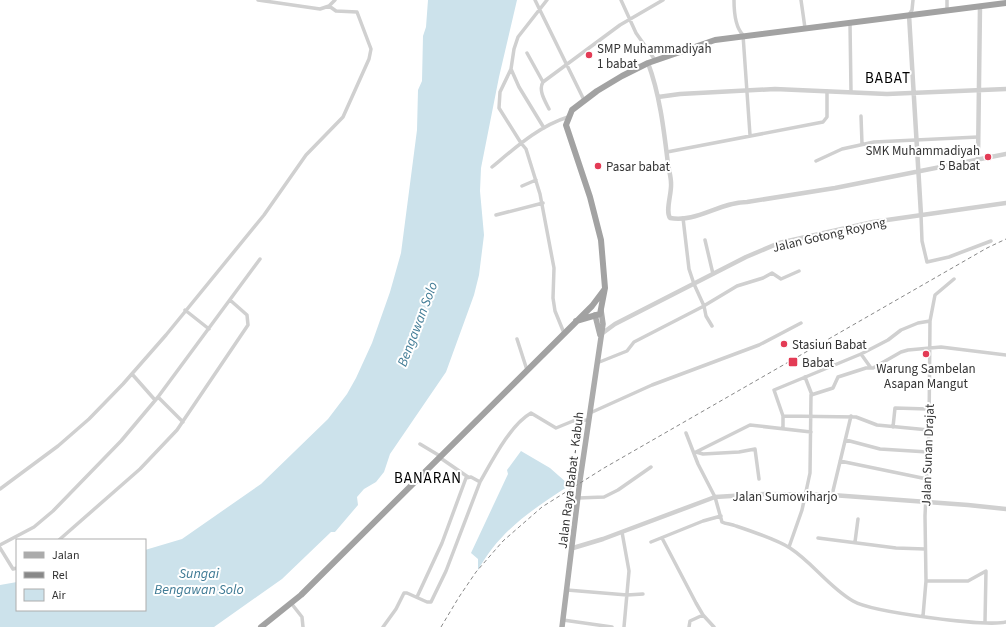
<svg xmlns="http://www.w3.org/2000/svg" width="1006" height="627" font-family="'Source Sans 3',sans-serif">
  <rect width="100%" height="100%" fill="#fff"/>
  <!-- water -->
  <path fill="#cce2eb" d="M428 0H517L499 77 481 168 480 191 484 235 479 275 474 295 446 372 390 454 384 472 376 482 364 489 357 497 358 505 335 532H331L282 579 214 627H0V585L17 582V610H145V550L182 539 261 484 328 419 347 394 356 378 372 343 390 292 401 253 417 130 418 90 422 81 423 36 426 27Z
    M521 451 550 468 567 483V487C530 511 500 531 478 570V559L471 553 508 474 507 470Z"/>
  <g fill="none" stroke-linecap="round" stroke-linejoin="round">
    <!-- minor -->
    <path stroke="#d0d0d0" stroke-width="3.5" d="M258 0 320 9 329 6 335 0
      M535 0 584 100
      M621 0 636 33 655 60
      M734 0C734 12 735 27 743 35L750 135
      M801 0 805 28
      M947 0V10
      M909 15 912 10 913 0
      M850 23 851 92
      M527 53 543 82
      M511 69 500 92 499 108 521 143 526 149 540 194 554 268 553 298 555 311 564 333
      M549 109C545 101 538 90 543 82L620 25 663 0
      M861 116 862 144
      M544 128 519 87 511 69 514 49 518 37 547 0
      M667 152 823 122 827 117V91
      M816 161 842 149 874 142 978 137
      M492 167C515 148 539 126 568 117
      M522 186 536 180
      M496 215 543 203
      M921 215 922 241 927 262 949 257 991 241
      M683 218 689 269 694 284 704 306 706 316 712 326
      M705 240 713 274
      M185 310 209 329
      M517 339 527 370
      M861 354 871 368
      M597 363 627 351 634 342 702 307 737 286 763 278 772 273 781 279 799 271
      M132 374 155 400
      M805 377 812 395
      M158 397 183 422
      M590 413 652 385 759 345 801 323
      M783 416 856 417 877 425 929 430
      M893 427 895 408 928 409
      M783 428V416L774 390 861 354 888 340 901 330 918 323 930 321
      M686 433 698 464 715 497 722 522C726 524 731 524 736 526 751 531 777 540 790 548 813 563 829 587 853 601 871 612 986 627 1006 622
      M846 440 880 449 928 452
      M420 444 440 456
      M696 452 703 454 739 452 755 449 759 479
      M694 453 750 425 811 432
      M439 457 468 477
      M840 461 927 479
      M0 489 58 446 89 419 123 384 166 335 264 215 306 155 343 117 369 59 371 49 357 12 336 11 329 6
      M832 495 851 416
      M578 498 604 497 618 490 651 467
      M622 532 629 571 624 627
      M662 538 696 603 703 615 714 627
      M818 538 896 548 925 549
      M59 540 140 469 177 430 248 325 247 315 230 300
      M651 542 703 521 721 516
      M855 542 858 519
      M0 545 34 527 53 511 121 441 158 397 260 259
      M789 547 802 510 810 473 811 395 833 388 838 377 866 368H873L901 352 908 350 941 347 1006 355
      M0 548 13 569 17 568
      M926 581H968L986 571 985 622
      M567 590 627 595 643 594
      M417 597 442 543 466 478 471 477 480 482C492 461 510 425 531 413L556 428 573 421 589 420
      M291 603 302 617 303 627
      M923 616 926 581 925 516 929 430 930 321 935 295 954 279
      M563 620 612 627
      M383 627 396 609 404 593H407L427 602H431L446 571 480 482
      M689 627 690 621 703 615"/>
    <!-- tertiary -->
    <path stroke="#d0d0d0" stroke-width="4.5" d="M909 15 921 215
      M648 63C660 95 664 131 668 164 669 171 671 177 671 183 672 193 665 211 670 218 696 223 720 202 747 202L835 188 1006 154
      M658 97 680 94 775 89 887 94 1006 89
      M978 160 980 6
      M600 335 615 324 746 257 779 243 873 222 1006 203
      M573 548 603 539 715 497 765 494 832 495 968 505 1006 509"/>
    <!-- primary -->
    <path stroke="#ababab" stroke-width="5.5" d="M595 315 600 335
      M562 627 580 480 603 324 601 310"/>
    <!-- trunk -->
    <path stroke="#a2a2a2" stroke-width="6" d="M576 321 600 314 605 288 601 240 590 197 566 125 572 110 597 91 622 76 648 63 715 40 1006 3
      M261 627 301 595 592 306 604 290"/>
    <!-- rail -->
    <path stroke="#888" stroke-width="1" stroke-dasharray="4 3" stroke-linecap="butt" d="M441 627 459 597 476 572 503 541 542 507 604 468 987 248 1006 239"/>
  </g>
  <!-- markers -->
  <g fill="#e33b55" stroke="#fff" stroke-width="1.5">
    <circle cx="589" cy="55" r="4"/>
    <circle cx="988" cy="157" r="4"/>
    <circle cx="598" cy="166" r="4"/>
    <circle cx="784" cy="344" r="4"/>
    <circle cx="926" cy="354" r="4"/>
    <rect x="788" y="357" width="10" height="10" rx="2"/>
  </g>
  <g text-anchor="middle" stroke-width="4" stroke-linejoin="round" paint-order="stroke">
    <!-- poi labels -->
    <g font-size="13" fill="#333" stroke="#fff" text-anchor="start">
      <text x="597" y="53">SMP Muhammadiyah<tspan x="597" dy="15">1 babat</tspan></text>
      <text x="980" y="155" text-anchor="end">SMK Muhammadiyah<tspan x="980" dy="15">5 Babat</tspan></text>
      <text x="606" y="171">Pasar babat</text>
      <text x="792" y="349">Stasiun Babat</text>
      <text x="802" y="367">Babat</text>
      <text x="926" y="373" text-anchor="middle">Warung Sambelan<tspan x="926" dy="15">Asapan Mangut</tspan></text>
    </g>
    <!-- street labels -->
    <g font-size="13" fill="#333" stroke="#fff">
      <text transform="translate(829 234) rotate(-13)" y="5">Jalan Gotong Royong</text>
      <text transform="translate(927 455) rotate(-88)" y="5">Jalan Sunan Drajat</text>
      <text transform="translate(570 480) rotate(-83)" y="5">Jalan Raya Babat - Kabuh</text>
      <text x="785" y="501">Jalan Sumowiharjo</text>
    </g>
    <!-- water labels -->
    <g font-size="14" font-style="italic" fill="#407b95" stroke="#fff">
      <text transform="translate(417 324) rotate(-69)" y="5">Bengawan Solo</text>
      <text x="199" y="578">Sungai<tspan x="199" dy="16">Bengawan Solo</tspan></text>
    </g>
    <!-- quarter labels -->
    <g font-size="15" letter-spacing="1" fill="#000" stroke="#fff">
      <text x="888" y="83">BABAT</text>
      <text x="428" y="483">BANARAN</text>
    </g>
  </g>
  <!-- legend -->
  <rect x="16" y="539" width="130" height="72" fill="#ffffff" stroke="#adadad"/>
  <rect x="24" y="552" width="20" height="6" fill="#ababab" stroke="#adadad"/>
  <text x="52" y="559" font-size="12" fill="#333333">Jalan</text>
  <rect x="24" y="572" width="20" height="6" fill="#888888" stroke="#adadad"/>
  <text x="52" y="579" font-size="12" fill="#333333">Rel</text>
  <rect x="24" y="589" width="20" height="12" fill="#cce2eb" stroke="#adadad"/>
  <text x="52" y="599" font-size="12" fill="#333333">Air</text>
</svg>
